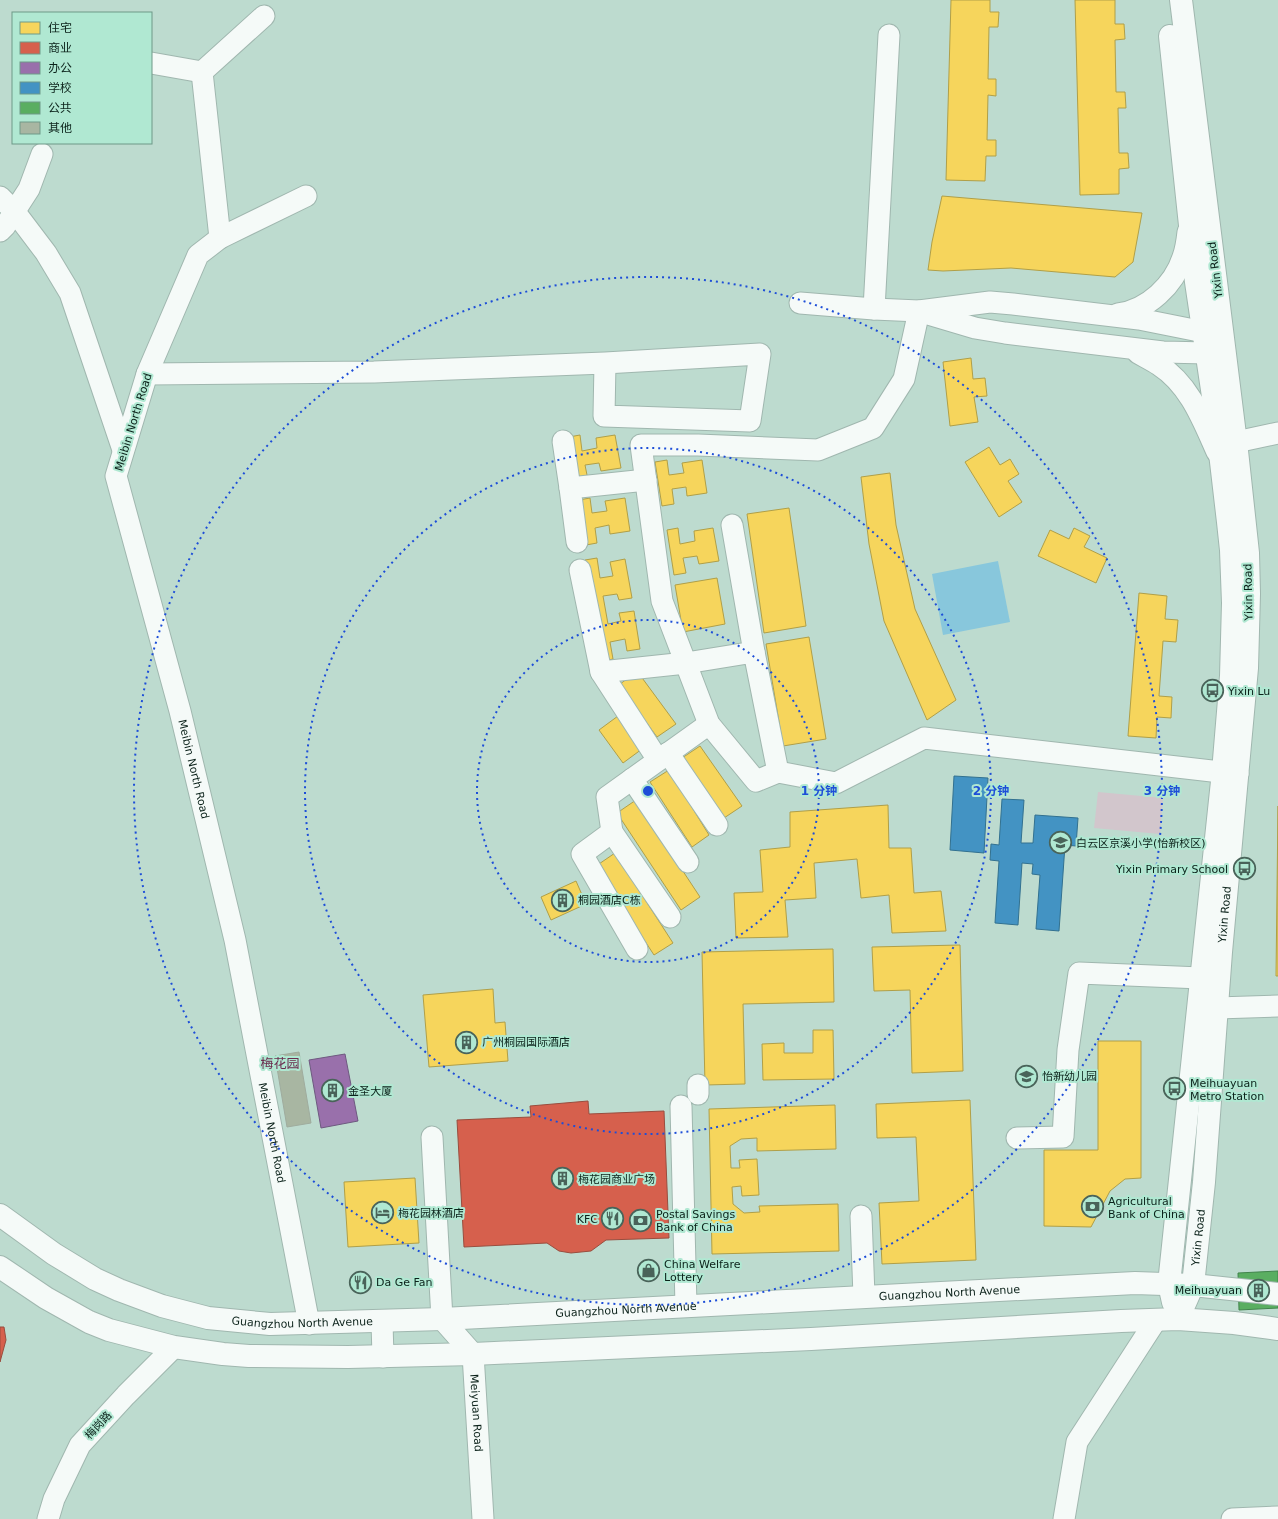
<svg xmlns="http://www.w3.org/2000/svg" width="1278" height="1519" font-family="'DejaVu Sans','Noto Sans SC',sans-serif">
  <rect width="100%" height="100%" fill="#bddbcf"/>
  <!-- green -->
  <path fill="#d2c6cc" d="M1098 792 1163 798 1160 834 1094 828Z"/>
  <!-- water -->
  <path fill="#88c7dc" d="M998 561 1010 622 943 635 932 574Z"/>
  <!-- homes -->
  <path fill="#f6d55c" stroke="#b09f48" d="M951 0H990V12H999L998 27H989L988 79H996V96L988 95 987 140H996V156H986L985 181 946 180Z
    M1075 0H1115V24H1124L1125 39 1115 40 1116 92H1125L1126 108H1118L1119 153H1128L1129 168 1119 169V194L1080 195Z
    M942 196 1142 213 1133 262 1115 277 1011 268 943 271 928 270 932 242Z
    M971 358 973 379 985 378 987 396 974 397 978 422 950 426 943 362Z
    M580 435 582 451 597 448 596 438 615 435 621 468 601 471 599 463 585 465 588 480 576 482 569 437Z
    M989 447 1000 465 1010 459 1019 474 1008 481 1022 502 999 517 965 462Z
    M667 460 669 475 684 473 682 463 702 460 707 493 687 496 686 487 672 489 674 504 662 506 655 462Z
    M890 473 896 525 915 609 956 700 927 720 884 621 869 544 861 477Z
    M590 498 592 513 607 511 605 501 625 498 630 531 610 534 609 525 595 528 597 543 586 545 579 500Z
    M789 508 806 626 764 633 747 514Z
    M678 528 680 544 695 541 694 531 713 528 719 561 699 564 697 556 683 558 686 573 674 575 667 530Z
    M1074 528 1090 536 1084 547 1107 558 1096 583 1038 556 1050 530 1069 539Z
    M597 558 600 578 613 576 610 562 625 559 632 598 619 600 617 594 603 596 608 624 621 621 619 613 634 611 640 649 627 651 625 639 610 642 613 659 603 661 585 560Z
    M717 578 725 624 683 632 675 585Z
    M1139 593 1167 596 1165 619 1178 620 1176 642 1163 641 1159 696 1172 697 1171 718 1157 717 1156 738 1128 736Z
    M809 637 826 739 783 746 766 644Z
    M637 671 676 724 657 737 619 685Z
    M618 716 642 749 623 763 599 730Z
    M700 746 742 806 724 818 682 758Z
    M669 770 709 835 692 847 650 782Z
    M636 800 700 897 681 910 617 813Z
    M888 805 889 848H911L914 893 941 891 946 931 892 933 889 895 861 898 857 859 814 863 816 898 785 900 788 937 736 938 734 893 763 892 760 850 790 847V812Z
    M1278 806V976H1276Z
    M615 853 673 943 654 955 596 866Z
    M576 881 586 904 551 920 541 897Z
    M960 945 963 1071 912 1073 910 990 874 991 872 947Z
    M833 949 834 1002 743 1004 745 1084 705 1085 702 952Z
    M493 989 495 1023 505 1022 508 1061 429 1067 423 995Z
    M813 1030H833L834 1079 763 1080 762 1044 784 1043V1053H813Z
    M1098 1041H1141V1178L1125 1179 1110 1191 1091 1227 1044 1226V1150H1098Z
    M970 1100 976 1260 882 1264 879 1203 919 1201 916 1137 877 1138 876 1104Z
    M835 1105 836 1149 757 1151V1138L741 1139 730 1146 731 1168H740L739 1160 757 1159 759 1195 742 1196 741 1186 732 1187 733 1204 744 1213 760 1212 759 1206 838 1204 839 1251 712 1254 709 1109Z
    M415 1178 419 1243 348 1247 344 1182Z"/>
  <!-- shops -->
  <path fill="#d6604d" stroke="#994d3e" d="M588 1101 589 1114 664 1111 669 1238 606 1240 591 1251 571 1253 559 1251 547 1243 464 1247 457 1120 531 1117 530 1106Z
    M0 1327H4L6 1340 0 1362Z"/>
  <!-- offices -->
  <path fill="#9970ab" stroke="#6e5980" d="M345 1054 358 1121 321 1128 309 1060Z"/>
  <!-- schools -->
  <path fill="#4393c3" stroke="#327190" d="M954 776 988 778 984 853 950 850Z
    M1002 799 1024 800 1021 843H1033L1035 815 1078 818 1076 846 1065 845 1059 931 1036 929 1040 875 1032 874 1033 864 1022 863 1018 925 995 923 999 861 990 860 991 844 999 845Z"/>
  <!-- public -->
  <path fill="#5aae61" stroke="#42844c" d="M1278 1271V1308L1239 1310 1238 1273Z"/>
  <!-- building -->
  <path fill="#a8b6a2" stroke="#9fac9e" d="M299 1052 311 1123 287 1127 275 1056Z"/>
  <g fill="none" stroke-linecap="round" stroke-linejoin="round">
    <defs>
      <g id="minor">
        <path d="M151 63 202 72"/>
        <path d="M202 72 220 238"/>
        <path d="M202 72 264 16"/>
        <path id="s1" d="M306 196 220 238 198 255 147 374 116 476 180 711 235 940 309 1324"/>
        <path d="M0 197 15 212 46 253 70 293 123 450"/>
        <path d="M0 231 5 226 29 189 42 154"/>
        <path d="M800 303 874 309 919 311 990 302 1013 304 1139 319 1204 332 1218 339"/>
        <path d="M874 309 889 35"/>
        <path d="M919 311 904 379 873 428 818 450 698 445H641L662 601 709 724 756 781 778 772 836 783 924 738 1238 774"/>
        <path d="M928 314 975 328 1005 333 1163 352 1207 353 1222 343"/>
        <path d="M1118 314C1148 310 1174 285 1183 257 1186 249 1187 241 1188 232"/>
        <path d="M1138 353C1145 357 1153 361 1159 365 1190 385 1203 421 1217 452"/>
        <path d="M147 374 374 372 605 363 760 354 750 421 604 416 605 363"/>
        <path d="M563 441 570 488"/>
        <path d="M1236 442 1278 433"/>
        <path d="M732 525 754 652"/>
        <path d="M577 542 570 488 646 480"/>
        <path d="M580 570 601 672"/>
        <path d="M668 753 717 825"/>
        <path d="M658 760 601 672 686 663 754 652 778 772"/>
        <path d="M632 779 688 862"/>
        <path d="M612 832 670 917"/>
        <path d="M637 949 582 854 612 832 607 797 709 724"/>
        <path d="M1217 1008 1278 1006"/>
        <path d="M698 1085V1094"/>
        <path d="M681 1106 686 1306"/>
        <path id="s2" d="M432 1137 442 1319 473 1354 483 1519"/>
        <path d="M1017 1138 1063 1137 1068 1050 1079 973 1201 978"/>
        <path d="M861 1216 864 1296"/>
        <path d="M382 1322 383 1357"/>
        <path d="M48 1519 54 1499 80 1445 126 1395 174 1347"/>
        <path d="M1064 1519 1077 1442 1156 1320"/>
        <path d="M1232 1519 1278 1517"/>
      </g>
      <g id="major">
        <path d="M1170 36 1196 282 1215 410 1228 522 1231 550 1233 603 1231 676 1223 772 1169 1284 1173 1302"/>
        <path id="s3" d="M1178 1319 1193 1285 1204 1182 1221 952 1247 668 1249 594 1248 553 1237 451 1181 0"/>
      </g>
      <g id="highway">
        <path id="s4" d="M0 1215 54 1254 95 1279 119 1290 162 1306 208 1318 270 1324 442 1319 1135 1283 1193 1285 1278 1294"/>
        <path d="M0 1267 46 1298 89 1322 109 1330 174 1347 223 1354 249 1356 348 1357 473 1354 811 1339 1121 1321 1178 1319 1234 1323 1278 1329"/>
      </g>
    </defs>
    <!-- minor casing -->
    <use href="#minor" stroke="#a0b7af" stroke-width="23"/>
    <!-- major casing -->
    <use href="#major" stroke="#a0b7af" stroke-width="24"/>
    <!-- highway casing -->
    <use href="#highway" stroke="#a0b7af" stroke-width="24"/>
    <!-- minor -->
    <use href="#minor" stroke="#f5faf8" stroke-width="21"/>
    <!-- major -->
    <use href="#major" stroke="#f5faf8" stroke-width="22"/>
    <!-- highway -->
    <use href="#highway" stroke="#f5faf8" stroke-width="22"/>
  </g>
  <!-- distance rings -->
  <g fill="none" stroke="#1d4ed8" stroke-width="2" stroke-dasharray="2 4">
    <circle cx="648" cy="791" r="171"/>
    <circle cx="648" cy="791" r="343"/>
    <circle cx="648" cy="791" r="514"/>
  </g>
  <!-- icons -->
  <defs>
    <symbol id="bus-ring" viewBox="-11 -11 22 22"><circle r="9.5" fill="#b0e8d2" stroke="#496359" stroke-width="1.5"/><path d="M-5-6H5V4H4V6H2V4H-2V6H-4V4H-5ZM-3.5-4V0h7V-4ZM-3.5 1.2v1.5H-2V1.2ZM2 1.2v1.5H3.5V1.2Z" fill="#496359"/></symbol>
    <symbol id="school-ring" viewBox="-11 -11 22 22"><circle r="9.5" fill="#b0e8d2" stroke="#496359" stroke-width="1.5"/><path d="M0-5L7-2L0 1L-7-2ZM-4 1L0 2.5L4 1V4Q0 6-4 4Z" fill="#496359"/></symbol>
    <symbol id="building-ring" viewBox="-11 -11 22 22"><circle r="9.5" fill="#b0e8d2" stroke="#496359" stroke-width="1.5"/><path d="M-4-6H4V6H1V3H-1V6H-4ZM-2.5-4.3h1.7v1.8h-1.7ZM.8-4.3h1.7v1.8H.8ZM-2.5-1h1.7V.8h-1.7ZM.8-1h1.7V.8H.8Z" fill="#496359"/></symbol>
    <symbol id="bank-ring" viewBox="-11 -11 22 22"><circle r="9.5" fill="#b0e8d2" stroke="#496359" stroke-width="1.5"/><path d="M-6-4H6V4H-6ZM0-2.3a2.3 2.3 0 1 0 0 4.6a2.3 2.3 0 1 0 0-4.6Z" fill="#496359"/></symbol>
    <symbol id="hotel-ring" viewBox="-11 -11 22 22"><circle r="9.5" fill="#b0e8d2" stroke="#496359" stroke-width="1.5"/><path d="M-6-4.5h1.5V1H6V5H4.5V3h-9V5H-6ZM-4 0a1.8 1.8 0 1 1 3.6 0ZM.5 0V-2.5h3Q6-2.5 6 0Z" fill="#496359"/></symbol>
    <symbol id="restaurant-ring" viewBox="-11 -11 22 22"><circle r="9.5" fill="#b0e8d2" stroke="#496359" stroke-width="1.5"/><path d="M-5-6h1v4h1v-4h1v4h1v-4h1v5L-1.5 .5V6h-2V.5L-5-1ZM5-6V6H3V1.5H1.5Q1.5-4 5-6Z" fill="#496359"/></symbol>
    <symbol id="shop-ring" viewBox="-11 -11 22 22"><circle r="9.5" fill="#b0e8d2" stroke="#496359" stroke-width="1.5"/><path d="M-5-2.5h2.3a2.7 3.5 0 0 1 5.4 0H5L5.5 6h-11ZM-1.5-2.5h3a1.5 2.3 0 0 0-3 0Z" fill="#496359"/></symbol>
  </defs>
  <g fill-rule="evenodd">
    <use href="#bus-ring" x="1200" y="678" width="25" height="25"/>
    <use href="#school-ring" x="1048" y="830" width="25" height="25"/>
    <use href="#bus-ring" x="1232" y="856" width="25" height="25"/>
    <use href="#building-ring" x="550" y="888" width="25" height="25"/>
    <use href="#building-ring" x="454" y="1030" width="25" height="25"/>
    <use href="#school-ring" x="1014" y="1064" width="25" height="25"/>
    <use href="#bus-ring" x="1162" y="1076" width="25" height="25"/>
    <use href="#building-ring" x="320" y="1078" width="25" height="25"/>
    <use href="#building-ring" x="550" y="1166" width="25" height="25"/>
    <use href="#bank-ring" x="1080" y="1194" width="25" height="25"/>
    <use href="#hotel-ring" x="370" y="1200" width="25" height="25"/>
    <use href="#restaurant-ring" x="600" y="1206" width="25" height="25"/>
    <use href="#bank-ring" x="628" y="1208" width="25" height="25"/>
    <use href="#shop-ring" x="636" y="1258" width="25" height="25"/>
    <use href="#restaurant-ring" x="348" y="1270" width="25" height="25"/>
    <use href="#building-ring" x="1246" y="1278" width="25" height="25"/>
  </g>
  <g text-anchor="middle" stroke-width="4" stroke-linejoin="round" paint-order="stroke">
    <!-- street labels -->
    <g font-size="11" fill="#0b221a" stroke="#b0e8d2">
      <text transform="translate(1215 270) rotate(-97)" y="4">Yixin Road</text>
      <text transform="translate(133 422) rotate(-73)" y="4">Meibin North Road</text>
      <text transform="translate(1248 592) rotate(-91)" y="4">Yixin Road</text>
      <text dy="4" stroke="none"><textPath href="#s1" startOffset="663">Meibin North Road</textPath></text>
      <text dy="4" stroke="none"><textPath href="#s3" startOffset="409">Yixin Road</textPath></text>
      <text dy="4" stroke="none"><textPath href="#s1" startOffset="1035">Meibin North Road</textPath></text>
      <text dy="4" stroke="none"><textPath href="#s3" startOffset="85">Yixin Road</textPath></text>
      <text dy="4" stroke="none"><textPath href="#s4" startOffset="977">Guangzhou North Avenue</textPath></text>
      <text dy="4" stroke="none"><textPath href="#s4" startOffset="653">Guangzhou North Avenue</textPath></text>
      <text dy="4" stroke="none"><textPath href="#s4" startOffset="329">Guangzhou North Avenue</textPath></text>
      <text dy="4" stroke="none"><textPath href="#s2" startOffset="288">Meiyuan Road</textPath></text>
      <text transform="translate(98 1425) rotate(-47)" y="4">梅岗路</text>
    </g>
    <!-- poi labels -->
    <g font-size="11" fill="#0b221a" stroke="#b0e8d2" text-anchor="start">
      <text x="1228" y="695">Yixin Lu</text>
      <text x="1076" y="847">白云区京溪小学(怡新校区)</text>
      <text x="1228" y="873" text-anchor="end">Yixin Primary School</text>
      <text x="578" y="904">桐园酒店C栋</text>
      <text x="482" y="1046">广州桐园国际酒店</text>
      <text x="1042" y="1080">怡新幼儿园</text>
      <text x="1190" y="1087">Meihuayuan<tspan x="1190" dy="13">Metro Station</tspan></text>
      <text x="348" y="1095">金圣大厦</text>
      <text x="578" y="1183">梅花园商业广场</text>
      <text x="1108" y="1205">Agricultural<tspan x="1108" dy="13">Bank of China</tspan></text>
      <text x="398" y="1217">梅花园林酒店</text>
      <text x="656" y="1218">Postal Savings<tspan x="656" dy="13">Bank of China</tspan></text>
      <text x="598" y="1223" text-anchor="end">KFC</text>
      <text x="664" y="1268">China Welfare<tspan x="664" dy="13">Lottery</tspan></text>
      <text x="376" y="1286">Da Ge Fan</text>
      <text x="1242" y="1294" text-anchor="end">Meihuayuan</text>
    </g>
    <!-- quarter labels -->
    <g font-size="13" fill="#6b2c4e" stroke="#b0e8d2">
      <text x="280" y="1068">梅花园</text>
    </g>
  </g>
  <circle cx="648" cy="791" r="6" fill="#1d4ed8" stroke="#b0e8d2" stroke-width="2"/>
  <g font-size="12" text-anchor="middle" font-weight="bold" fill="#1d4ed8" stroke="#b0e8d2" stroke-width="4" stroke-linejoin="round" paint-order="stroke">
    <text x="819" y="795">1 分钟</text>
    <text x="991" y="795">2 分钟</text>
    <text x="1162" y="795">3 分钟</text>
  </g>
  <!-- legend -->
  <rect x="12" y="12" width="140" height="132" fill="#b0e8d2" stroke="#6e9988"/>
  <rect x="20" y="22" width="20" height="12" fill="#f6d55c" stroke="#6e9988"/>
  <text x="48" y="32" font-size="12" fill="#0b221a">住宅</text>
  <rect x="20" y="42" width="20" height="12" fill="#d6604d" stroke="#6e9988"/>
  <text x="48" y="52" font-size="12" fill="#0b221a">商业</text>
  <rect x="20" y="62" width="20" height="12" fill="#9970ab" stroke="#6e9988"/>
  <text x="48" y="72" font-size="12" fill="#0b221a">办公</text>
  <rect x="20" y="82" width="20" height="12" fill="#4393c3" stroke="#6e9988"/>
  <text x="48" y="92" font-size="12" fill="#0b221a">学校</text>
  <rect x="20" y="102" width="20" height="12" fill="#5aae61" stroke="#6e9988"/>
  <text x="48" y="112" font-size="12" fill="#0b221a">公共</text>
  <rect x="20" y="122" width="20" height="12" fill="#a8b6a2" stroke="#6e9988"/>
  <text x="48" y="132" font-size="12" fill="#0b221a">其他</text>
</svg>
